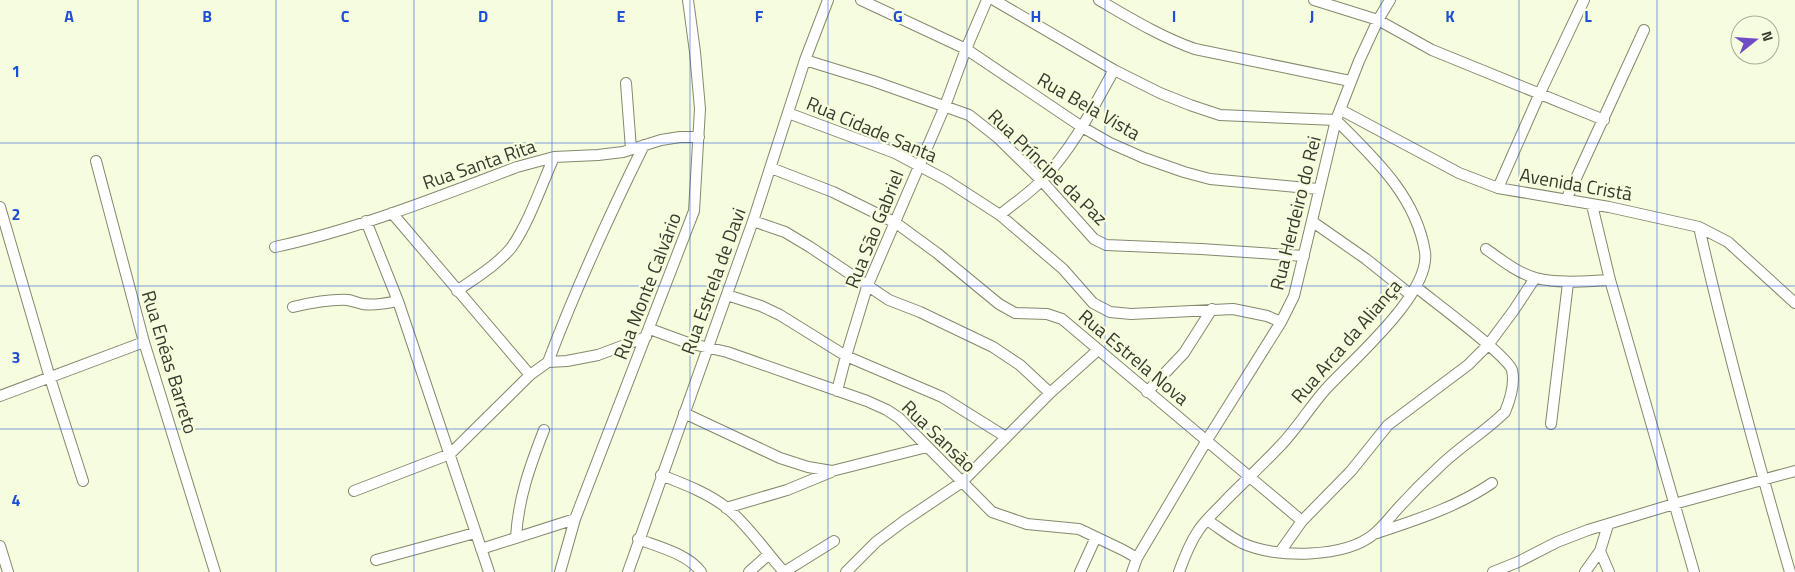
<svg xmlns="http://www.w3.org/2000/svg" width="1795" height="572" font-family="'Titillium Web',sans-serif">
  <rect width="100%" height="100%" fill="#f6fdde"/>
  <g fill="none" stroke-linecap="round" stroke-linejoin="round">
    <defs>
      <path id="street" d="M861 0 966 49 1082 127 1110 143 1144 158 1184 172 1210 179 1318 189
        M994 0 1114 70 1160 93 1190 105 1220 115 1336 120
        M1099 0C1130 18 1161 37 1195 49L1350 81
        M1314 0 1378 20 1432 50 1604 120
        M805 60 873 81 969 115 997 137 1042 181 1094 239 1106 245 1201 249 1304 256
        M626 83 631 149
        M1341 110 1459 173 1498 188 1609 207 1699 227 1728 242 1795 303
        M788 113 895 153 946 180 1000 215 1063 269 1093 303 1110 312 1131 314 1233 309 1267 316 1281 322
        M96 161 144 342 215 572
        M771 168 833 192 896 223 937 253 999 304 1015 313 1047 314 1062 319 1302 521
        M1498 188 1539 95 1584 0
        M1566 200 1644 30
        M1592 205 1610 280 1694 572
        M0 207 50 378 83 481
        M392 213 530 375
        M1000 215C1014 203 1030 193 1042 180 1073 148 1093 108 1114 70
        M366 221 398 301 489 572
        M753 221 785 232 810 247 889 300 920 312 993 347 1020 365 1050 393
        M1313 222 1366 259 1411 295
        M1699 227C1725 343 1757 458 1790 572
        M275 247C358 229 438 197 517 167L554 157 598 155 623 152 661 140 680 137H699
        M1486 249C1500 259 1519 274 1536 278 1561 284 1585 281 1610 280
        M457 291C475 278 497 265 511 248 528 225 542 184 554 157
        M727 295 761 306 780 315 846 356 942 397 1006 437
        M293 307C310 303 329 299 348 300 353 301 358 303 363 304 375 306 387 303 398 301
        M650 329 688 343 727 352 867 401 887 410 899 418 992 512 1027 524 1079 529 1123 550 1137 558
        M548 362C576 288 609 216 644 145
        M837 391 846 356 867 287 945 106 966 49 987 0
        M1147 392 1184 353 1212 309
        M0 396 144 342
        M684 413 780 458 808 467 832 471 927 447
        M1551 424 1568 283
        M661 475C684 484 708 493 727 508 749 526 765 551 784 572
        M354 491 450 454 530 375 548 362 567 361 598 355 646 337
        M726 508 787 490 831 472
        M1207 520C1218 527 1230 537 1242 543 1276 559 1345 558 1374 534 1385 525 1393 513 1403 503 1414 491 1426 479 1438 468 1459 447 1485 432 1505 412 1510 400 1515 383 1512 370 1507 355 1433 301 1416 287
        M1377 533C1416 520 1457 507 1492 483
        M516 538C518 499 530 466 544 430
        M638 539C659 547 688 554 701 572
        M0 546 8 572
        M481 549 575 519
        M1600 551 1609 572
        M1280 552 1302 521 1351 471 1388 425 1468 365 1488 345 1514 310 1535 278
        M376 560 475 533
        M560 572 575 519 694 211 700 109 695 52 688 0
        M628 572 753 221 805 60 828 0
        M749 572 768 555
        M784 572 834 541
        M846 572 876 542 904 521 962 482 1050 393 1098 350
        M1080 572 1096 537
        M1132 572 1137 558 1207 440 1281 322 1294 296 1336 120 1359 61 1378 20 1390 0
        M1179 572C1184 558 1190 543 1198 531 1206 519 1217 510 1226 500 1245 481 1264 463 1282 444 1298 427 1310 407 1325 390 1351 361 1431 294 1425 252 1416 196 1374 158 1336 120
        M1493 572 1518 562 1557 542 1588 530 1674 504 1795 471
        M1585 572 1600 551 1608 525"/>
    </defs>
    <!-- street casing -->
    <use href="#street" stroke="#83896d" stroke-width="12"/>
    <!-- street -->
    <use href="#street" stroke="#fff" stroke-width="10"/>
  </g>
  <!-- grid -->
  <path fill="none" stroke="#1d4ed8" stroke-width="1" stroke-opacity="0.55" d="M138 0V572M276 0V572M414 0V572M552 0V572M690 0V572M828 0V572M967 0V572M1105 0V572M1243 0V572M1381 0V572M1519 0V572M1657 0V572M0 143H1795M0 286H1795M0 429H1795"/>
  <g text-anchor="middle" stroke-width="4.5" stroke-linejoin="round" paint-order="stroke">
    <!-- street labels -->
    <g font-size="19" fill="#383a2e" stroke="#f6fdde">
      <text transform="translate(1089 106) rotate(30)" y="7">Rua Bela Vista</text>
      <text transform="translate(872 129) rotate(23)" y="7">Rua Cidade Santa</text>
      <text transform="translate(479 164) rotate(-19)" y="7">Rua Santa Rita</text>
      <text transform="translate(1048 167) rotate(44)" y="7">Rua Príncipe da Paz</text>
      <text transform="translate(1576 184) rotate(10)" y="7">Avenida Cristã</text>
      <text transform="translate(1295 213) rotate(-76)" y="7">Rua Herdeiro do Rei</text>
      <text transform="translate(874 229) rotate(-68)" y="7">Rua São Gabriel</text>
      <text transform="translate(713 281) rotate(-70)" y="7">Rua Estrela de Davi</text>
      <text transform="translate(647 286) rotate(-69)" y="7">Rua Monte Calvário</text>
      <text transform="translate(1346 341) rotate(-49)" y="7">Rua Arca da Aliança</text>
      <text transform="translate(1134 357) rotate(40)" y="7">Rua Estrela Nova</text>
      <text transform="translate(170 362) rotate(73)" y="7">Rua Enéas Barreto</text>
      <text transform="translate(939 436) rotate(44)" y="7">Rua Sansão</text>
    </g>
  </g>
  <g font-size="16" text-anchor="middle" font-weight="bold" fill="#1d4ed8" stroke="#f6fdde" stroke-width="4.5" stroke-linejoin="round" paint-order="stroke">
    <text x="69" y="22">A</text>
    <text x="207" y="22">B</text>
    <text x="345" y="22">C</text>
    <text x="483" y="22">D</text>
    <text x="621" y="22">E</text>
    <text x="759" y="22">F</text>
    <text x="898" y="22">G</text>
    <text x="1036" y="22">H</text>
    <text x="1174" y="22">I</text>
    <text x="1312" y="22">J</text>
    <text x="1450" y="22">K</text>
    <text x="1588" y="22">L</text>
    <text x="16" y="77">1</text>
    <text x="16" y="220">2</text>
    <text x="16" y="363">3</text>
    <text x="16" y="506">4</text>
  </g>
  <!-- north arrow -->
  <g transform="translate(1755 40) rotate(73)"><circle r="24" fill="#f6fdde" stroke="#aaaf98"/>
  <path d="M0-4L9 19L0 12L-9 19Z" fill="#704dc6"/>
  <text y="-8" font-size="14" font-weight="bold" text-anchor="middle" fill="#383a2e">N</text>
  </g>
</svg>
